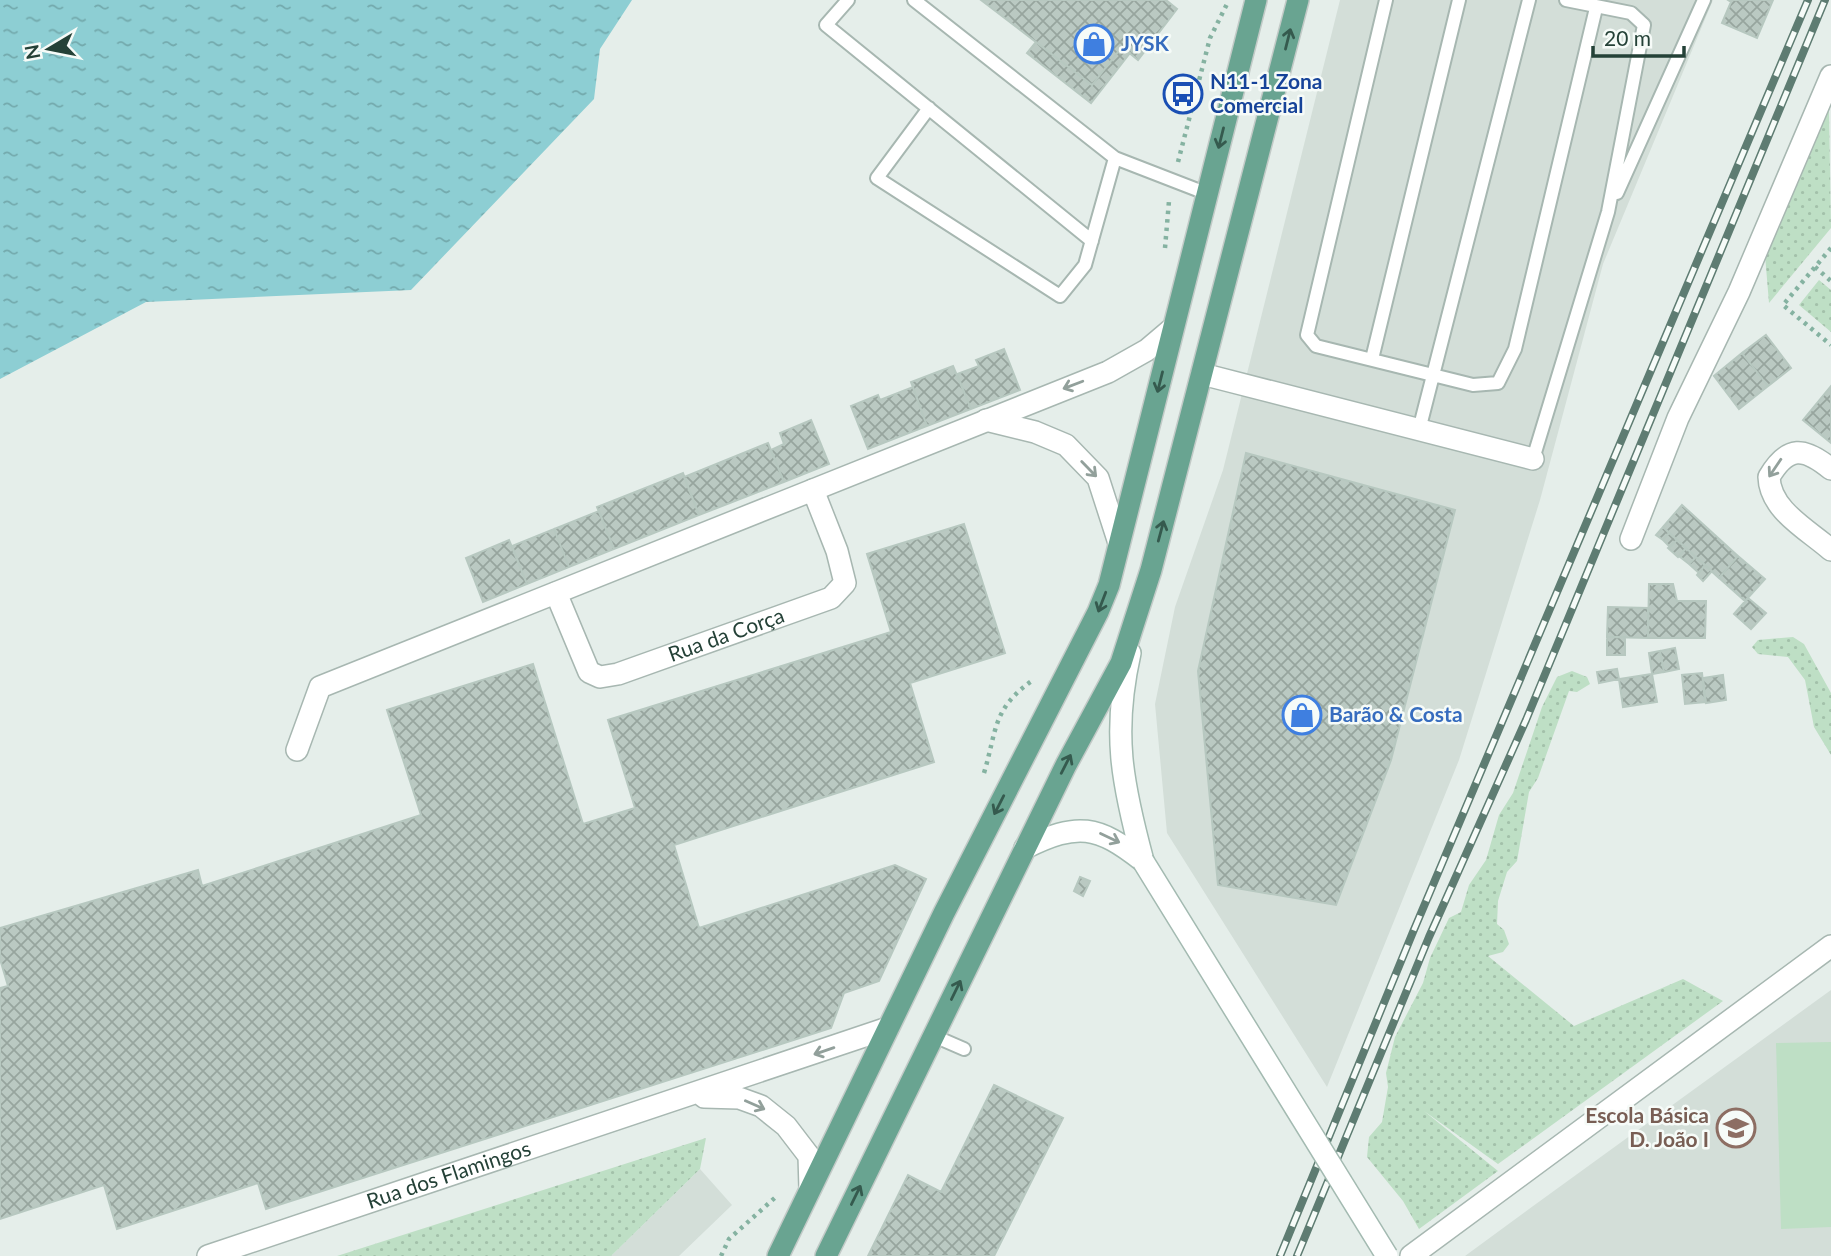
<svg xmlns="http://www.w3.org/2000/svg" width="1831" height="1256" font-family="Lato,sans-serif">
  <defs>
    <pattern id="grass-dots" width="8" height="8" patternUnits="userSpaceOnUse" patternTransform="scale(1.75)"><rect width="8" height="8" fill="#bedfc5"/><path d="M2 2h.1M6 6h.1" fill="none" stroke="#a3c1aa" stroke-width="1.8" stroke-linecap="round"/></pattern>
    <pattern id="water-ripples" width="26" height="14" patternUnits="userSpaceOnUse" patternTransform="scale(1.75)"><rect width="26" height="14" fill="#8dced3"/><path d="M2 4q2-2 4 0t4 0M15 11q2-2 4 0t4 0" fill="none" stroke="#73a9ac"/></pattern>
    <pattern id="building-cross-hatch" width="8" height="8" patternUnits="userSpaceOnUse" patternTransform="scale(1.75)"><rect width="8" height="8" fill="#bac9c2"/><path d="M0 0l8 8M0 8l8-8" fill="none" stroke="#97a59e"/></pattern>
  </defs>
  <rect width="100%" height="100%" fill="#e5eeea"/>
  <!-- built -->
  <path fill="#d3ded8" d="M1340 0H1713L1603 264 1540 500 1459 760 1327 1087 1167 833 1155 704 1175 607 1223 470Z
    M1831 990V1256H1465L1529 1209Z
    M700 1169 732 1205 679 1256H611Z"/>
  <!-- grass -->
  <path fill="url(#grass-dots)" d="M1831 102 1829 111 1831 228 1769 303 1765 255Z
    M1819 280 1831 290V332L1799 305Z
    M1793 637 1804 644 1831 693V755L1814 727 1805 680 1788 657 1758 654 1752 647 1758 640Z
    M1572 671 1587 677 1590 684 1577 692 1569 691 1538 778 1529 792 1517 861 1507 872 1498 901 1497 924 1504 930 1509 944 1503 952 1488 956 1574 1026 1683 979 1723 1001 1498 1164 1424 1111 1498 1171 1419 1229 1403 1201 1367 1157 1369 1137 1382 1122 1388 1087 1386 1073 1395 1037 1423 983 1430 958 1449 918 1461 912 1469 885 1486 860 1499 815 1513 793 1542 707 1557 677Z
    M706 1138 700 1169 611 1256H337Z"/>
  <!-- park -->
  <path fill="#bedfc5" d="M1831 1042V1227L1781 1229 1776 1043Z"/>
  <!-- water -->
  <path fill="url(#water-ripples)" d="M0 0H632L600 49 594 99 411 290 146 302 0 379Z"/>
  <!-- building -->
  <path fill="url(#building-cross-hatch)" stroke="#b7c8c0" stroke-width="2" d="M981 0H1166L1177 9 1138 60 1122 47 1092 85Z
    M1728 0H1773L1757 38 1722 23 1731 2Z
    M1036 42 1092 85 1122 47 1130 53 1091 103 1027 53Z
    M1766 335 1791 368 1768 386 1742 353Z
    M1004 349 1020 390 971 409 957 374 979 366 976 360Z
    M1742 353 1768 386 1739 409 1714 376Z
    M953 366 971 409 927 426 911 382Z
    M1831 386V443L1803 420Z
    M913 387 927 426 868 449 851 406 878 395 880 400Z
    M811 420 829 464 784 482 771 450 784 444 780 433Z
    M768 443 784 482 699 515 684 477Z
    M1246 453 1455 510 1391 760 1336 905 1218 885 1198 671Z
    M683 473 699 515 614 549 597 507Z
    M1682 505 1738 556 1719 578 1663 527Z
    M599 511 614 549 569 567 554 529Z
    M964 524 1005 653 910 683 934 762 674 845 699 928 895 865 926 879 879 981 844 993 831 1028 266 1209 258 1183 117 1229 104 1185 0 1219V988L8 986 0 959V928L198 870 202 886 421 815 387 710 533 664 583 824 635 808 608 720 891 632 867 554Z
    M1663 527 1669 533 1663 540 1656 535Z
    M554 529 569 567 527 584 512 546Z
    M1669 533 1677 540 1670 547 1663 540Z
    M509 540 527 584 483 602 466 558Z
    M1677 540 1686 548 1678 557 1668 548Z
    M1686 548 1696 557 1689 564 1679 556Z
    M1738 556 1765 579 1745 601 1719 578Z
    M1696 557 1705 565 1699 573 1689 564Z
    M1705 565 1712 571 1703 581 1697 575Z
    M1649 584H1673L1677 601H1706L1705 638H1648Z
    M1748 598 1766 613 1751 629 1734 614Z
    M1608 607 1648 608V638L1607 637Z
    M1607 637H1625V655H1607Z
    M1675 648 1679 669 1664 672 1660 651Z
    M1660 651 1664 672 1652 674 1649 653Z
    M1617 669 1619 679 1599 683 1597 672Z
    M1702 673 1705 702 1685 704 1682 675Z
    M1652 674 1657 702 1623 707 1619 679Z
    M1723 675 1726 700 1706 703 1703 678Z
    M1080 877 1090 881 1083 896 1074 891Z
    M994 1085 1063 1118 994 1256H868L908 1175 941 1192Z"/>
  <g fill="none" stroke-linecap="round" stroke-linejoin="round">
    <defs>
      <path id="service" d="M848 0 826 25 1092 241
        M914 0 1115 158 1208 194
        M1386 0 1307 335 1316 346 1473 385 1498 383 1515 349 1596 8
        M929 108 877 178 1060 296 1085 265 1115 158
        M1617 193 1704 0
        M1372 359 1459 0
        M1419 430 1529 0
        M1533 459 1608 212 1644 25 1631 13 1566 0
        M934 1036 964 1049"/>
      <g id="minor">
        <path d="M1202 374 1533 459"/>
        <path d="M986 420 1035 432 1066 445 1098 478 1119 543"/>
        <path d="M1831 469C1804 447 1788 445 1769 477 1770 510 1807 529 1831 550"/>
        <path d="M1631 539 1678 418 1739 292 1831 76"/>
        <path id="s1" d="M556 593 589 672 600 677 618 674 831 598 845 583 837 551 813 490"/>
        <path d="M297 750 320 687 1108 372 1147 350 1173 328"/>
        <path d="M704 1097 739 1098 761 1106 786 1126 809 1156 810 1189"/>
        <path id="s2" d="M208 1256 888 1028"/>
        <path d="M1411 1256 1831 946"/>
      </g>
      <path id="secondary" d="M1130 653C1112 733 1122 783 1143 861
        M1025 848C1078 822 1097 825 1143 861"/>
      <path id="primary" d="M778 1256 944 913 1098 612 1109 585 1256 0
        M826 1256 1066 765 1121 663 1151 570 1298 0"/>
    </defs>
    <!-- service casing -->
    <use href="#service" stroke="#a7b7b1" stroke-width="16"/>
    <!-- minor casing -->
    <use href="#minor" stroke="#a7b7b1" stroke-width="24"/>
    <!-- secondary casing -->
    <use href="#secondary" stroke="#a3bab1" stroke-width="24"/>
    <!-- primary casing -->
    <use href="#primary" stroke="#c2cac7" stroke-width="24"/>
    <!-- path -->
    <path stroke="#85b2a1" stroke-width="4.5" stroke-dasharray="3.5 5" stroke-linecap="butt" d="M1178 162 1210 38 1227 4
      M1165 248 1169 201
      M1831 248 1783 305 1831 345
      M1815 267 1831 281
      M984 773C997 730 992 709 1033 680
      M721 1256 729 1239 778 1195"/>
    <!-- service -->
    <use href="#service" stroke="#fff" stroke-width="12"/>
    <!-- minor -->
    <use href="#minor" stroke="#fff" stroke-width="21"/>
    <!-- secondary -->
    <use href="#secondary" stroke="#fff" stroke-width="21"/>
    <!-- primary -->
    <use href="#primary" stroke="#69a491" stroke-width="21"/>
    <defs>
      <path id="rail" d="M1280 1256 1413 932 1808 0
        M1297 1256 1429 937 1526 720 1825 0"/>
    </defs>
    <!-- rail casing -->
    <use href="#rail" stroke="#5e7c72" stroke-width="8"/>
    <!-- rail -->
    <use href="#rail" stroke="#f6fbf8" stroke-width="5" stroke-dasharray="16" stroke-linecap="butt"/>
    <defs>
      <path id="secondary-bridge" d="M1143 861 1387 1256"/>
    </defs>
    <!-- secondary-bridge casing -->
    <use href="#secondary-bridge" stroke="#a3bab1" stroke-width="24" stroke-linecap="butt"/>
    <!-- secondary-bridge -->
    <use href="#secondary-bridge" stroke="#fff" stroke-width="21"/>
  </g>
  <!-- one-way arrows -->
  <defs><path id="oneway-shaft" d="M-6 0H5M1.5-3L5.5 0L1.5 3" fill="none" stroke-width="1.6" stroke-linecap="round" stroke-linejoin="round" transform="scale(1.75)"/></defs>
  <g stroke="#355a4e">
    <use href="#oneway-shaft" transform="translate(1288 39) rotate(-76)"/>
    <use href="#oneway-shaft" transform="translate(1221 138) rotate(104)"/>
    <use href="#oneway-shaft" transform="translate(1160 382) rotate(104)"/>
    <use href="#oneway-shaft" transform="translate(1161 531) rotate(-75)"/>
    <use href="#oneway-shaft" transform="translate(1102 602) rotate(111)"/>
    <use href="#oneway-shaft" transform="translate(1066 764) rotate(-63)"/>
    <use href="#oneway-shaft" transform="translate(999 805) rotate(117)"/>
    <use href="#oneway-shaft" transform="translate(956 990) rotate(-64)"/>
    <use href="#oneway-shaft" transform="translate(856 1195) rotate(-64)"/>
  </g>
  <g stroke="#92a09b">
    <use href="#oneway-shaft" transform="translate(1073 385) rotate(159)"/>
    <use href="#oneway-shaft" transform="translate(1775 468) rotate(124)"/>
    <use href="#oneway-shaft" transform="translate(1089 469) rotate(46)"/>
    <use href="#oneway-shaft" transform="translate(1110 838) rotate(25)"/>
    <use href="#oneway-shaft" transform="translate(824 1051) rotate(161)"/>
    <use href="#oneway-shaft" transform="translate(755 1105) rotate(24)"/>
  </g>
  <!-- icons -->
  <defs>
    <symbol id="shop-ring" viewBox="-11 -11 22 22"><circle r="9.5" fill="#f6fbf8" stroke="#3f7fe0" stroke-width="1.5"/><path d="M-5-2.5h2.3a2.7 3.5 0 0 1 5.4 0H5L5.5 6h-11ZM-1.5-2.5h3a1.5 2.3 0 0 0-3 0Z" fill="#3f7fe0"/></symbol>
    <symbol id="bus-ring" viewBox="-11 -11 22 22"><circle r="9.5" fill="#f6fbf8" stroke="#1a4fb4" stroke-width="1.5"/><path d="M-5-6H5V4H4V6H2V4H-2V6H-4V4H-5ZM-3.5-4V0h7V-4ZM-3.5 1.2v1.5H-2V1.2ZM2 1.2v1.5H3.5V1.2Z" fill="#1a4fb4"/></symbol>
    <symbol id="school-ring" viewBox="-11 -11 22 22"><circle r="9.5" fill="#f6fbf8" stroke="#8d6e63" stroke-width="1.5"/><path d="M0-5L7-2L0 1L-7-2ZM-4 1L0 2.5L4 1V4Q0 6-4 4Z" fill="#8d6e63"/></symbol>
  </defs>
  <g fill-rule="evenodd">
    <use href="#shop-ring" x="1072" y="22" width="44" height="44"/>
    <use href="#bus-ring" x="1161" y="72" width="44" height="44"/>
    <use href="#shop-ring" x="1280" y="693" width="44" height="44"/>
    <use href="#school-ring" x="1714" y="1106" width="44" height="44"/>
  </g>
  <g text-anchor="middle" stroke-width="5" stroke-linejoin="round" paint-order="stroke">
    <!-- shop labels -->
    <g font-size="21" font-weight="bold" fill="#366cbe" stroke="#f6fbf8" text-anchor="start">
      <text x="1121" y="51">JYSK</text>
      <text x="1329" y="722">Barão &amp; Costa</text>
    </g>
    <!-- transit labels -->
    <g font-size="21" font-weight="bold" fill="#164399" stroke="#f6fbf8" text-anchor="start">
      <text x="1210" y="89">N11-1 Zona<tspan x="1210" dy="24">Comercial</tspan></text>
    </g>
    <!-- street labels -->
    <g font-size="21" fill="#244137" stroke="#f6fbf8">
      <text dy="7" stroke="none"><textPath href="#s1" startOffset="231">Rua da Corça</textPath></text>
      <text dy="7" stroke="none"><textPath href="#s2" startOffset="254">Rua dos Flamingos</textPath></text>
    </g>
    <!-- education labels -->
    <g font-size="21" font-weight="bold" fill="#785e54" stroke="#f6fbf8" text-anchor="end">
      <text x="1709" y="1123">Escola Básica<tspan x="1709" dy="24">D. João I</tspan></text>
    </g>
  </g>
  <!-- north arrow -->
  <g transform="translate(49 49) rotate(260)" stroke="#f6fbf8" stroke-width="5" paint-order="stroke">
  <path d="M0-5L12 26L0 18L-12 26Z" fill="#244137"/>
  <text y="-10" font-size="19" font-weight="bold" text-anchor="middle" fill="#244137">N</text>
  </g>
  <!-- scale -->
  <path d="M1593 46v10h91v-10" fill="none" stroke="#244137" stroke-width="3.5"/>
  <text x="1604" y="46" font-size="21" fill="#244137" stroke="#f6fbf8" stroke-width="5" paint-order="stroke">20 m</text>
</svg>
